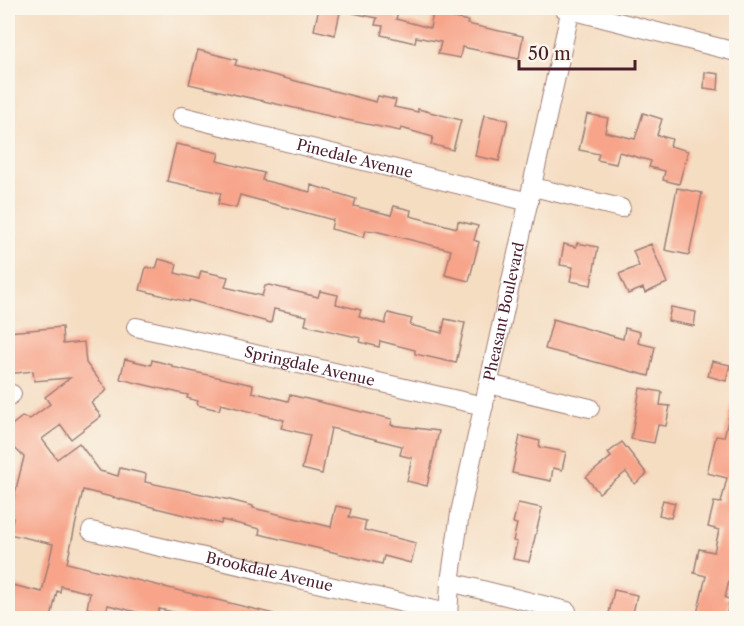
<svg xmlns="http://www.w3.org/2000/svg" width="744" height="626" font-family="'Libre Caslon Text',serif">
  <rect width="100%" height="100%" fill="#fbf7ec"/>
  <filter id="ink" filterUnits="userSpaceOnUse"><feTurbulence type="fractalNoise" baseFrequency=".0167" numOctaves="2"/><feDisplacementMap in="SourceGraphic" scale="12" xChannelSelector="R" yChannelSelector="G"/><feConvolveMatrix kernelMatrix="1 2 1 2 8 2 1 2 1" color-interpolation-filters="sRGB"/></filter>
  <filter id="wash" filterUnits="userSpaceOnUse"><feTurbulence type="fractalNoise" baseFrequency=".008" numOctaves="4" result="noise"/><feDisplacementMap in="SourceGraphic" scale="24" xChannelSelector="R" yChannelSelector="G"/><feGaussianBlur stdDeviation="1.35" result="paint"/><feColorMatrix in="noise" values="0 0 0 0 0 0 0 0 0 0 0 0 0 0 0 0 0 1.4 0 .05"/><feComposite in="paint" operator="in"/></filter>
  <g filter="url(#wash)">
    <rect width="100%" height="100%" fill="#f5ddc2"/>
    <g id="blocks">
      <!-- building -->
      <path fill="#f7a48a" d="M319 8H341L335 35 314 30Z
        M353 8H399L396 19 430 28 433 13 468 21 467 24 523 36 519 59 462 47 460 58 438 54 441 42 416 37 415 43 381 35 383 26 375 25 377 18 353 13Z
        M198 50 237 60 235 65 353 96 376 102 378 96 396 100 394 107 418 112V109L461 120 453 150 431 144 433 137 401 128 400 131 347 120 189 84Z
        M705 72 719 74 718 90 704 88Z
        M643 113 662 119 657 135 672 139 670 146 688 151 679 184 663 180 665 171 649 167 651 161 619 152 616 164 597 160 599 154 579 150 587 114 608 118 605 132 635 139Z
        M484 115 508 120 499 161 475 156Z
        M176 144 219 153 217 161 264 173 262 180 310 192 311 185 356 199 354 206 391 215 394 206 411 210 410 216 457 228 458 221 478 226 474 240 479 242 469 281 445 275 451 250 375 231 366 230 364 237 331 229 333 220 240 195 236 208 218 204 221 193 167 181Z
        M677 188 702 193 689 255 665 250Z
        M577 243 598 247 591 285 570 281 573 267 560 265 564 244 576 247Z
        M651 244 667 283 645 293 643 288 628 294 619 274 639 266 633 251Z
        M159 259 177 264 175 273 199 279 201 271 228 277 225 287 262 296 265 286 269 285 318 297 320 291 338 295 336 304 361 310 359 317 385 324 388 313 412 319 410 325 442 333 445 319 465 323 456 363 415 354V350L380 341 379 347 360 342 361 338 305 325 307 316 274 309 271 323 189 300 188 302 140 290 146 267 156 269Z
        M671 307 696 312 694 326 668 321Z
        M553 319 623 339 625 328 640 332 638 343 655 347 649 376 545 349Z
        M62 327 63 344 84 342 86 363 107 390 91 403 101 416 71 439 61 425 42 439 57 459 79 443 100 471 118 476 120 468 146 474 145 482 230 500 253 506V508L331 527 336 506 351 509 349 517 366 521 364 530 416 543 411 563 384 556 382 564 259 534 260 529 222 520 221 524 83 490 67 563 274 614 273 618H200L159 609 157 617 108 605 106 612 87 608 90 593 61 586 60 592 57 591 51 618H8V584L42 592 53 544 9 534 13 518 9 517 24 457 8 442V428L22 417 30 419 50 404 45 397 70 378 34 381 33 371 8 374V332Z
        M125 359 151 365 152 360 172 365V367L253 385 252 392 288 401 290 395 392 419 391 425 439 431 427 486 407 481 412 458 400 455 402 446 331 428 322 474 302 469 310 435 281 428 284 420 221 404 219 410 197 405 198 401 187 398 188 395 120 379Z
        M712 361 730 365 726 381 708 376Z
        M640 388 662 392 660 405 670 406 666 426 658 425 654 443 631 439Z
        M732 404 736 405V551L725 598 730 599 726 618H696L706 576 694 573 699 549 714 552 719 530 708 527 714 502 721 503 727 478 707 473 716 436 724 437Z
        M520 436 540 441 539 447 566 452 562 470 553 468 551 481 512 473Z
        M622 442 647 474 635 484 626 472 599 493 586 477 611 457 608 453Z
        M663 500 675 503 671 518 659 515Z
        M518 503 542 508 529 562 513 559 517 542 513 541 517 524 513 523Z
        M614 590 637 595 632 618H608Z"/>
    </g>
  </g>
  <g filter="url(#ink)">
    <use href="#blocks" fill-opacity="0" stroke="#a07e76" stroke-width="1.5"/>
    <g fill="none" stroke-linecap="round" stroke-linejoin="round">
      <defs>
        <g id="minor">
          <path d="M563 8 736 52"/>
          <path id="s1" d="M182 116 529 202"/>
          <path d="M533 187 621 208"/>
          <path id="s2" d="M136 327 484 406"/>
          <path d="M489 384 590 408"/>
          <path d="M8 397 12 394"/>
          <path id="s3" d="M91 531 447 613"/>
          <path d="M450 582 567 611"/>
          <path id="s4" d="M448 618 450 582 460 513 571 8"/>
        </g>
      </defs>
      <!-- minor casing -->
      <use href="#minor" stroke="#a07e76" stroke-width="20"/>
      <!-- minor -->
      <use href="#minor" stroke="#fff" stroke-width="18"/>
    </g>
  </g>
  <g text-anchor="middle" stroke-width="4.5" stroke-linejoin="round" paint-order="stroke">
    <!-- street labels -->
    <g font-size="15" fill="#4a1f2b" stroke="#fbf7ec">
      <text dy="5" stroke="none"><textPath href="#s1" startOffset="178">Pinedale Avenue</textPath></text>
      <text dy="5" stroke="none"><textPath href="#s4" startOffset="312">Pheasant Boulevard</textPath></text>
      <text dy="5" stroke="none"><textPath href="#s2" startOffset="178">Springdale Avenue</textPath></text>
      <text dy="5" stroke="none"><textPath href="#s3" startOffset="183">Brookdale Avenue</textPath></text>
    </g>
  </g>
  <!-- margin -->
  <rect width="744" height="626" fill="none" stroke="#fbf7ec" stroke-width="30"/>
  <!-- scale -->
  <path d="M519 60v9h116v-9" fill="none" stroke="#4a1f2b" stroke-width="3"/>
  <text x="528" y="60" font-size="18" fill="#4a1f2b" stroke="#fbf7ec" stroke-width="4.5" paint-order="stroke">50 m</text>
</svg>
